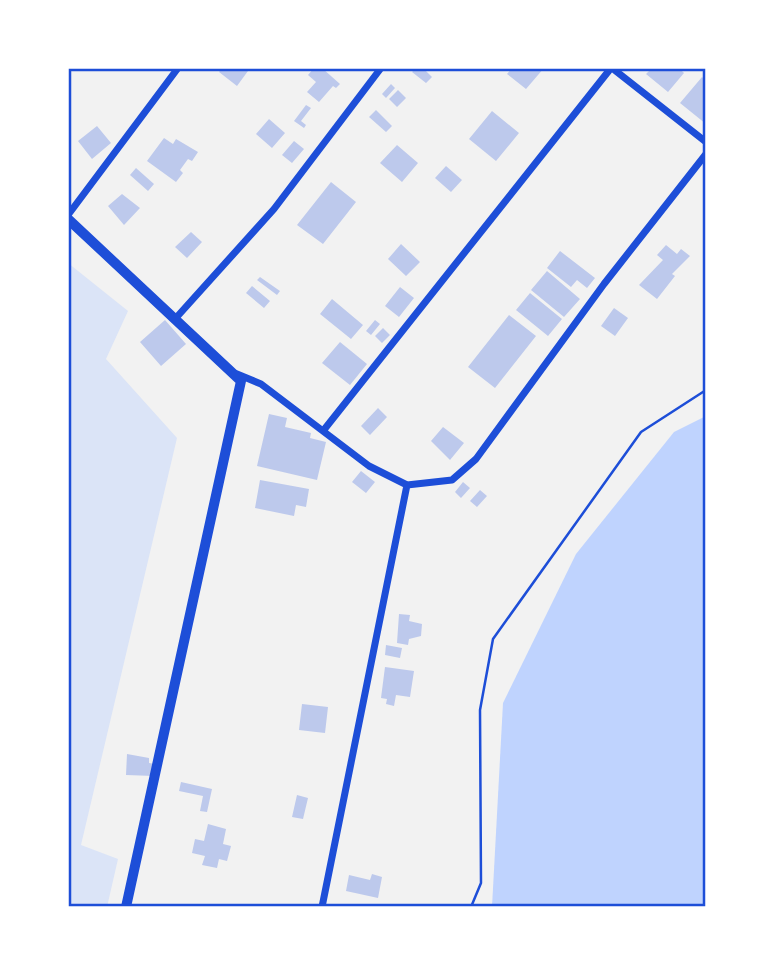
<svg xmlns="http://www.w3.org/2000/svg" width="774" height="975" font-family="'IBM Plex Sans',sans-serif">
  <rect width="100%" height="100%" fill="#f2f2f2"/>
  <!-- green -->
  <path fill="#dbe4f7" d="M68 263 128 311 106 359 177 438 81 845 118 859 107 907H68Z"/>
  <!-- water -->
  <path fill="#bfd3fe" d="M706 416V907H492L503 703 576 554 674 432Z"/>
  <!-- building -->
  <path fill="#bdc9ec" d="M222 68H245L248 71 237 86 219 72Z
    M314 68H322L340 84 336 88 333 86 319 102 307 92 316 82 308 75Z
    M416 68H423L432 77 426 83 412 72Z
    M512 68H544L526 89 507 74Z
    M652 68H679L684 73 668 92 646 74Z
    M702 77 706 81V124L680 103Z
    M391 84 395 88 386 98 382 94Z
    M398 90 406 98 397 107 389 99Z
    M306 105 311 108 301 121 306 125 304 128 294 121Z
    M376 110 392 126 386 132 369 117Z
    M492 111 519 133 496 161 469 139Z
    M269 119 285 133 272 148 256 134Z
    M97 126 111 143 92 159 78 141Z
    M164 138 173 144 176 139 198 152 192 161 188 159 180 170 183 173 176 182 147 161Z
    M294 141 304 149 292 163 282 155Z
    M397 145 418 163 402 182 380 163Z
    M446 166 462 180 451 192 435 178Z
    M136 168 154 184 148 191 130 175Z
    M331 182 356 202 323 244 297 225Z
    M122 194 140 208 124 225 108 206Z
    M191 232 202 242 187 258 175 247Z
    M401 244 420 262 406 276 388 259Z
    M666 245 677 254 681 249 690 256 672 274 675 276 657 299 639 285 663 260 657 255Z
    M560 251 595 278 587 288 577 280 571 287 547 268Z
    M547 271 580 299 564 317 531 290Z
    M260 277 280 291 277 295 257 280Z
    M252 286 270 301 264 308 246 293Z
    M400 287 414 298 399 317 385 306Z
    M530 293 562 319 548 336 516 310Z
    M332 299 363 325 351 339 320 314Z
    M614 308 628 318 615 336 601 326Z
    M509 315 536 336 495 388 468 367Z
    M165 320 186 344 161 366 140 342Z
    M375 320 380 324 371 335 366 331Z
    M383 328 390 335 382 343 375 336Z
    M340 342 367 364 350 385 322 363Z
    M378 408 387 417 370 435 361 426Z
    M269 414 287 418 285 427 311 433 310 438 326 442 317 480 257 466Z
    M443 427 464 443 450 460 431 441Z
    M361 471 375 482 366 493 352 482Z
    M260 480 309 489 306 507 296 505 294 516 255 508Z
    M463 482 470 488 461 498 455 492Z
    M480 490 487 496 477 507 470 501Z
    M399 614 410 615 409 621 422 624 421 636 409 639 408 645 397 643Z
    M386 645 402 648 400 658 385 655Z
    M385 667 414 671 410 697 396 695 394 706 386 704 387 699 381 698Z
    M302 704 328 707 325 733 299 730Z
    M127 754 149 758V763L155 764 154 776 126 775Z
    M181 782 212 789 207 812 200 811 203 796 179 791Z
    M297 795 308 798 303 819 292 817Z
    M208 824 226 829 223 844 231 846 227 861 219 859 217 868 202 865 205 856 192 853 195 839 204 841Z
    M372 874 382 877 378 898 346 891 349 875 370 880Z"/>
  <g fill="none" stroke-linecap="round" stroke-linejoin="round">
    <!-- path -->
    <path stroke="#1d4ed8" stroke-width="2.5" d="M471 907 481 883 480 710 493 639 641 432 706 390"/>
    <!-- minor -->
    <path stroke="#1d4ed8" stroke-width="7" d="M612 68 706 142
      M68 215 178 68
      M175 319 274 209 381 68
      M237 374 261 384 369 466 407 485 452 480 476 459 604 284 706 154
      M323 431 611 68
      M322 907 407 485"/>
    <!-- tertiary -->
    <path stroke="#1d4ed8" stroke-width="10" d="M68 219 241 381 126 907"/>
  </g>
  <!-- border -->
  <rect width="774" height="975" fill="none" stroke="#ffffff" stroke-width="140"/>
  <rect x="70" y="70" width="634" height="835" fill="none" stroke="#1d4ed8" stroke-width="2.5"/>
</svg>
